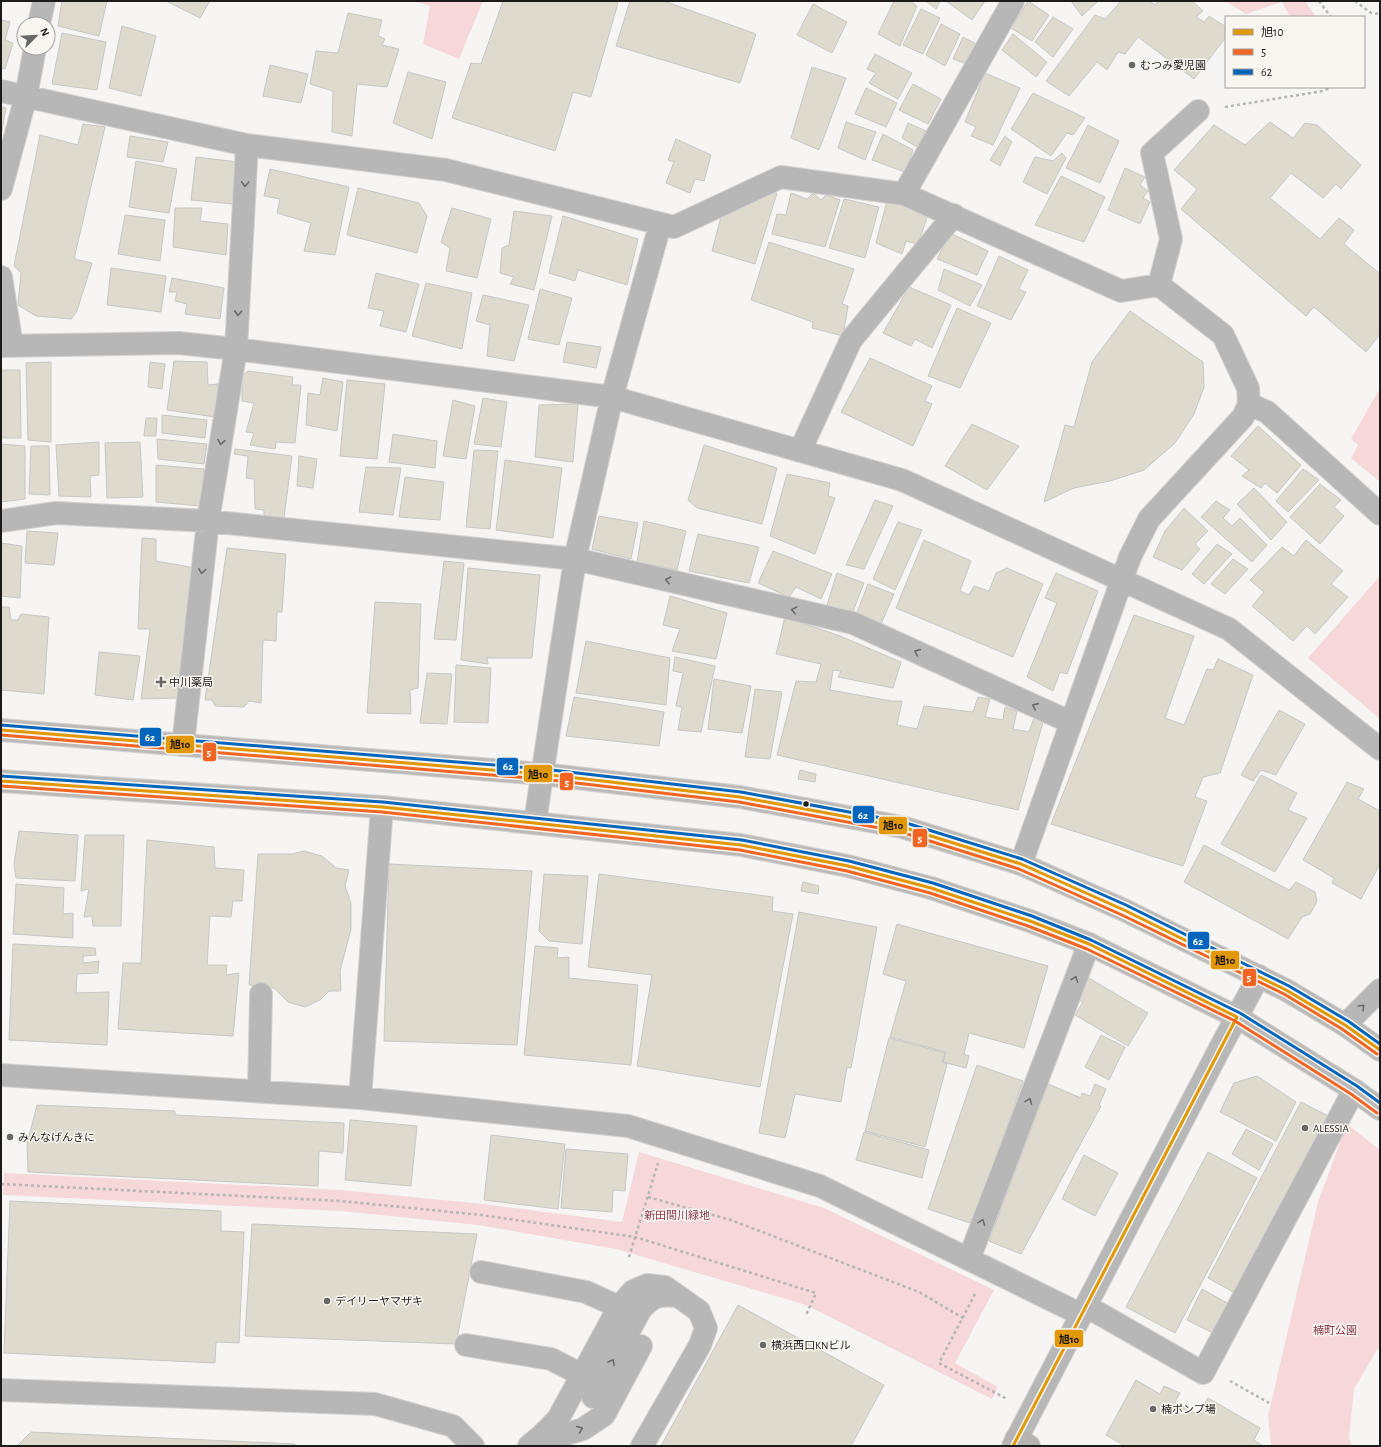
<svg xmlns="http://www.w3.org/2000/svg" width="1381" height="1447" font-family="'Alegreya Sans','Noto Sans JP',sans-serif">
  <rect width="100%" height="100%" fill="#f7f5f3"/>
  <!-- green -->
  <path fill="#f6d7da" d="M414 1H483L459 59 423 44 430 6Z
    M1225 1H1305L1316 17H1290L1282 2 1246 14Z
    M1380 388V482L1351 458 1358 445 1351 439Z
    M1380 576V719L1308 658Z
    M1347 1124 1380 1150V1345L1354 1389 1349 1438 1352 1446H1271L1268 1416 1318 1202Z
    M639 1152 824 1208 994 1290 955 1363 998 1387 992 1399 806 1305 616 1249 478 1225 341 1211 3 1195 4 1173 341 1190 483 1204 622 1222Z"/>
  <!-- building -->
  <path fill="#dedbce" stroke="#c7c6c4" d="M62 1H107L99 36 58 26Z
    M166 1H210L200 18Z
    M503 1H613L618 3 591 97 573 92 555 151 452 118 471 63 481 64Z
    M630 1H664L756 34 740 83 616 46Z
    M894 1H910L917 6 900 46 878 34Z
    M926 1H940L936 9Z
    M946 1H985L972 20Z
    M1028 1 1049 15 1032 41 1011 28Z
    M1071 1H1098L1082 16Z
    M1121 1H1149L1155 5 1158 1H1192L1203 11 1196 17 1204 22 1209 16 1226 27V37L1194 79 1138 37 1125 54 1118 52 1107 70 1097 62 1069 96 1046 81 1095 15 1105 19Z
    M813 4 847 22 832 53 797 35Z
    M921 9 940 18 923 54 903 45Z
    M348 13 382 20 378 36 385 39 382 45 399 49 387 87 357 84 352 136 332 132 333 91 310 84 316 51 338 53Z
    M1053 17 1073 29 1053 57 1035 42Z
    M1 20 10 22 5 40 13 43 5 69 1 68Z
    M941 24 960 34 945 66 926 55Z
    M122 26 156 36 141 96 109 88Z
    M62 33 106 42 97 90 52 84Z
    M1013 34 1047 62 1036 77 1002 50Z
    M963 37 976 44 964 63 953 59Z
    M875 54 912 73 898 99 869 83 876 73 867 69Z
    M270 65 308 74 301 103 263 96Z
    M812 67 846 78 819 150 791 138Z
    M408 72 446 82 432 139 393 123Z
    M985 73 1020 88 993 145 971 136 976 127 965 122Z
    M913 84 941 99 928 124 899 110Z
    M866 88 897 103 886 127 855 114Z
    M1033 93 1085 118 1073 135 1067 133 1051 156 1011 129Z
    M1 107 6 108 1 136Z
    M846 122 876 132 865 160 838 148Z
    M1270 122 1293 138 1305 123 1317 125 1361 165 1341 189 1336 184 1323 198 1291 173 1270 198 1320 239 1339 218 1354 230 1344 244 1380 274V334L1366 352 1314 307 1306 316 1181 209 1197 189 1174 170 1214 125 1245 145Z
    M908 123 926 131 917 147 902 138Z
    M83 124 105 127 74 259 92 263 77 311 71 319 36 316 18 305 21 273 14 266 40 135 78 145Z
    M1088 125 1119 141 1100 183 1066 168Z
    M883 134 913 150 905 172 872 160Z
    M130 136 168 142 163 162 127 157Z
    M1005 136 1012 142 1000 166 990 160Z
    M676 139 711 155 704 181 695 179 690 193 666 183 674 162 668 160Z
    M1062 153 1066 158 1047 194 1023 182 1035 157 1053 161Z
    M196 157 238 162 233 204 191 200Z
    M136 161 177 169 169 213 129 207Z
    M1125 168 1145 177 1140 185 1148 191 1143 198 1150 202 1140 224 1108 210Z
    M270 169 349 187 335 255 304 251 311 223 277 213 280 199 264 196Z
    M1061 176 1105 197 1084 242 1035 225Z
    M358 188 419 203 427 216 417 253 347 235Z
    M771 192 777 193 755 264 712 251 721 217Z
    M791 193 807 199 813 193 821 200 826 195 840 200 825 247 772 234 777 214 786 215Z
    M844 199 879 207 865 258 829 248Z
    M887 201 929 212 918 244 906 241 902 254 876 243Z
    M175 208H202L200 221 228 224 226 255 173 247Z
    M452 208 491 219 477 278 446 271 450 248 441 242Z
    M514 211 552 216 534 290 510 284 514 277 500 273 502 248 509 245Z
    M125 215 165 220 160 261 118 254Z
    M563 216 638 239 627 285 578 270 575 281 549 273Z
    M950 233 988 251 977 275 937 259Z
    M769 242 854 269 842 304 848 306 843 336 812 328 813 322 751 300Z
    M999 256 1028 270 1019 289 1026 292 1011 320 977 306Z
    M111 268 166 276 161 312 107 305Z
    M944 269 982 285 970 306 938 290Z
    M376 273 419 284 406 332 380 326 384 311 368 308Z
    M172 278 224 288 220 319 185 314 187 304 175 301 177 292H169Z
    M426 283 472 293 462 349 412 336Z
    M909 287 951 305 932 348 915 339 911 346 883 333Z
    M540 289 572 298 559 345 528 339Z
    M483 295 529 305 514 361 487 356 490 325 476 321Z
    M957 308 991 323 960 388 928 376Z
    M1130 311 1203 362 1204 387 1194 414 1175 443 1144 470 1110 481 1074 488 1044 502 1065 425 1074 427 1092 362Z
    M567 342 601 347 596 368 563 362Z
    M870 358 932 386 925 401 932 404 913 446 841 412Z
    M174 361 207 362 208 385 218 384 215 417 167 410Z
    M51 362V442L28 440 26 363Z
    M150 362 165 364 162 389 148 387Z
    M1 370H20L21 438H1Z
    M248 371 293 377 292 385H301L295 443 276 442 275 449 250 445 254 433 246 432 254 403 242 401V376Z
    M323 378 343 382 337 431 306 425 308 393 320 395Z
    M347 380 385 384 377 459 340 456Z
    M483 398 507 402 501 447 474 444Z
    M453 400 475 406 466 459 443 456Z
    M578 404 573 462 535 457 539 405Z
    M162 415 207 420 205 438 162 433Z
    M146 418H157L156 436H144Z
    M972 424 1019 446 987 490 945 466Z
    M1258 426 1301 465 1277 493 1265 483 1261 488 1242 476 1249 470 1231 456Z
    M393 434 437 441 435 468 389 462Z
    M157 439 207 444 204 464 158 459Z
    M99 442V475L90 476 91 497 59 496 56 445Z
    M140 442 143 497 107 498 105 443Z
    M1 444 25 446V499L1 502Z
    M704 445 777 468 762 524 697 508 688 500Z
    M31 446H49L50 495 29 494Z
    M235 449 292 456 284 518 264 516V510L255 509 254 479 246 478 248 456 234 454Z
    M474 450 498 451 490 529 466 527Z
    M299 456 317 459 313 488 297 486Z
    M505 460 562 468 553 538 496 530Z
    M156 465 204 469 201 506 156 502Z
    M366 467 401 468 393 515 359 512Z
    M1303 469 1319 480 1288 512 1276 501Z
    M787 474 830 483 828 496 835 498 815 554 770 536Z
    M405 477 444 482 440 520 399 517Z
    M1320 484 1341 500 1334 507 1344 516 1320 544 1290 517Z
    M1254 488 1287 522 1271 540 1237 504Z
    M875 500 893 506 864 569 846 565Z
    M1216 501 1230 510 1223 518 1232 526 1240 518 1267 545 1252 562 1201 517Z
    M1184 508 1208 531 1195 544 1200 549 1182 570 1153 557 1165 531Z
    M599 516 638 523 631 559 592 549Z
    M644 521 686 531 677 570 637 562Z
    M898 522 922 530 895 590 873 579Z
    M27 531 58 533 54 565 25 563Z
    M698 534 759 547 749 583 689 571Z
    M142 538 156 539V561L196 568 177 698 141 699 150 629H138Z
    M924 540 971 561 960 591 969 595 974 586 989 591 996 573 1007 568 1043 584 1013 657 896 608Z
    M1306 540 1343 571 1331 584 1348 597 1315 634 1307 626 1293 641 1252 606 1264 592 1250 580 1282 547 1294 556Z
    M1 543 22 546 20 598 1 596Z
    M1217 544 1232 554 1204 584 1192 574Z
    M227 548 286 554 282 612H277L276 641 263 640 261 703 249 701 244 707 215 706 212 700H205Z
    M773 551 832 574 821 599 796 587 789 597 758 583Z
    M1233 559 1248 569 1225 594 1211 584Z
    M444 561 464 563 456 640 434 639Z
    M468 568 540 575 532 658H487L488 664 461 660Z
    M837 573 864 583 852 614 827 605Z
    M1056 573 1098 591 1067 674 1060 672 1053 691 1027 677 1057 603 1045 598Z
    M868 584 894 594 881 624 856 615Z
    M670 596 727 613 716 659 672 651 680 629 663 625Z
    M375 602 421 604 418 688 410 690 411 714 367 713Z
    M1 607H9L11 620H18L21 614 49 617 44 694 1 690Z
    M1134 615 1194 636 1165 718 1184 725 1207 669 1213 670 1218 659 1253 675 1220 773 1203 777 1195 797 1207 801 1183 866 1051 824Z
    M785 617 840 636 901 662 893 688 838 677 841 671 833 670 830 690 891 701H902L897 725 917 729 924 706 973 712 978 697 990 699 985 717 1003 720 1005 707 1017 711 1013 729 1029 732 1034 718 1043 722 1018 810 777 755 796 681 816 682 821 664 776 654Z
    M586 641 670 658 666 705 576 693Z
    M99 652 140 656 133 700 95 695Z
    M675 657 715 666 701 732 678 730 682 707 676 706 683 673 673 671Z
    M456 665 491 668 488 723 454 722Z
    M427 673 452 674 447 724 420 723Z
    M714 679 751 686 742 733 708 729Z
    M755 689 782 692 770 759 745 757Z
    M574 697 664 712 659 746 566 736Z
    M1279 710 1305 724 1276 775 1261 770 1253 781 1241 775Z
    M800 770 816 774 815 782 798 779Z
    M1261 775 1297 793 1288 810 1307 818 1275 872 1221 844Z
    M1347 782 1364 789 1358 799 1380 811V864L1361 899 1332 883 1334 878 1303 860Z
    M19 831 78 835 75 881 16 878 14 864Z
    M85 835H124L121 926H93L92 916 84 917 89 889 81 891Z
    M147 840 214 847 215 868 244 870 242 901H233L231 917 210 916 207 965H227L226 975 239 973 233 1036 118 1029 123 963H141Z
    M1204 845 1289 890 1296 882 1315 892 1317 901 1310 914 1302 917 1288 939 1184 882Z
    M304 851 322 856 336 868 349 870 345 886 351 903V929L340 971 341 991H329L320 1000 305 1007 288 1002 274 988 249 985 258 854H292Z
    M389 864 532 871 517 1045 384 1041Z
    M544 874 588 876 582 944 549 941 539 931Z
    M599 874 773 897 772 911 793 914 760 1087 637 1066 652 975 588 967Z
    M803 882 819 886 818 894 801 891Z
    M16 884 64 888 63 914 73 913V938L13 934Z
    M799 912 877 927 851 1068 847 1067 841 1102 795 1094 785 1138 759 1133Z
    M897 924 1048 966 1024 1048 969 1033 964 1054 969 1056 966 1068 943 1062 946 1052 890 1037 906 981 883 974Z
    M13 944 95 948 96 955 83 956V963L99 961 98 973 77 974 76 993 109 992 107 1045 9 1040Z
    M535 946 558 948 557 958 569 957V978L638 985 631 1065 524 1055Z
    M1087 977 1148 1013 1128 1046 1075 1015 1083 1002 1074 998Z
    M1101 1035 1125 1047 1109 1080 1085 1067Z
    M889 1038 945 1053 942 1062 947 1064 925 1147 865 1131Z
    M977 1065 1023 1081 973 1224 928 1209Z
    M1257 1076 1296 1102 1276 1141 1220 1112 1234 1083Z
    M1048 1084 1081 1098 1082 1093 1090 1096 1095 1084 1106 1089 1099 1105 1101 1106 1021 1254 989 1241Z
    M1301 1102 1328 1116 1237 1294 1208 1278Z
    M37 1105 175 1111V1115L344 1123 343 1153 319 1151 318 1186 28 1172 27 1144Z
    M350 1120 417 1126 411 1186 345 1180Z
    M1246 1129 1273 1144 1259 1170 1232 1154Z
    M864 1132 929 1150 922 1178 856 1160Z
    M491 1135 565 1144 558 1209 484 1200Z
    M566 1149 628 1154 625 1191 613 1190 612 1212 561 1208Z
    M1208 1152 1257 1178 1175 1333 1126 1307Z
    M1084 1155 1118 1173 1095 1216 1062 1199Z
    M10 1201 221 1211V1231L244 1232 239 1343 216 1342 215 1363 4 1353Z
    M252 1224 477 1234 456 1344 245 1336Z
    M1202 1289 1229 1304 1213 1333 1187 1320Z
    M738 1305 884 1385 851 1446H661Z
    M1136 1380 1160 1394 1164 1386 1180 1393 1175 1402 1199 1415 1208 1398 1260 1428 1254 1440 1263 1446H1125L1106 1435Z
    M31 1432 295 1444V1446H17Z"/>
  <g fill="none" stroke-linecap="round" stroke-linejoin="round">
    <defs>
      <path id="minor" d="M39 24 44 1
        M1 91 247 145 446 170 674 227 781 177 904 194 1121 291 1159 285 1223 335 1248 388 1249 404 1243 417 1149 519 1130 557 1021 864
        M1 189 26 96 35 48
        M904 194 1013 1
        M1 277 12 346
        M1159 285 1171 239 1152 153 1198 111
        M1 346 178 343 236 349 612 397 902 480 1229 629 1380 749
        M1249 404 1267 412 1380 514
        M800 451 851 340 954 215
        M1 521 56 513 208 521 575 559 853 623 1070 722
        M183 745 208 521 236 349 247 145
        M535 822 575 559 612 397 660 225
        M1345 1025 1380 990
        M1 1075 360 1098 628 1126 820 1186 1082 1315
        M259 1091 261 994
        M360 1098 382 807
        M969 1259 1089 944
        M481 1272 586 1292 619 1307
        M1086 1306 1203 1373 1354 1090
        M466 1345 551 1359 582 1375
        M1 1390 375 1404 453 1426 473 1446
        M593 1397 641 1309C653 1296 659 1294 677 1296
        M529 1446 541 1436 558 1419 619 1307 633 1291 647 1285 665 1287 699 1311 706 1328 700 1345 642 1446
        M545 1446 557 1437 583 1429 604 1415 641 1346
        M1013 1446 1220 1048 1259 976"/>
      <path id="major" d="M1 730 542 774 740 797 902 827 1021 864 1124 910 1286 990 1345 1025 1380 1050
        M1 781 382 807 741 845 848 866 931 888 1030 921 1089 944 1237 1017 1354 1090 1380 1109"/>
      <path id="highway" d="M1016 1439 1029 1446"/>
    </defs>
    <!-- minor casing -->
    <use href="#minor" stroke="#d3d2d1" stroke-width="24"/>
    <!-- major casing -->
    <use href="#major" stroke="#d3d2d1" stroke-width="24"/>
    <!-- highway casing -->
    <use href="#highway" stroke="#d3d2d1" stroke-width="24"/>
    <!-- path -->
    <path stroke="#b6b5b4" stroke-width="2.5" stroke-dasharray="3 3" stroke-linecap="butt" d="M1319 1 1331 17
      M1355 1 1371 13 1380 14
      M1225 107 1323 91 1332 87
      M1 1184 341 1201 481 1215 635 1237 816 1293 806 1315
      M648 1197 731 1220 919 1292 963 1318
      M629 1257 658 1163
      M975 1294 939 1363 1007 1399
      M1230 1381 1271 1404"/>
    <!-- minor -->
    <use href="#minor" stroke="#b8b7b7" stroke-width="22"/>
    <!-- major -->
    <use href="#major" stroke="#bbbab8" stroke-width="22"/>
    <!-- highway -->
    <use href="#highway" stroke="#b6b4b3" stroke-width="22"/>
    <defs>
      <path id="bus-1" d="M1 730 542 774 740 797 902 827 1021 864 1124 910 1286 990 1345 1025 1380 1050
        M1 781 382 807 741 845 848 866 931 888 1030 921 1089 944 1237 1017
        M1013 1446 1237 1017"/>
      <path id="bus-2" d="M1 735 542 779 739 802 901 832 1019 869 1122 915 1284 994 1342 1029 1377 1054
        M1 786 382 812 740 850 847 871 930 893 1028 926 1087 949 1235 1021 1351 1094 1377 1113"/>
      <path id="bus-3" d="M1 725 543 769 741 792 903 822 1022 859 1126 905 1289 986 1348 1021 1380 1044
        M1 776 383 802 742 840 849 861 933 883 1032 916 1091 940 1240 1013 1357 1086 1380 1103"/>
    </defs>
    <!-- bus-1 casing -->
    <use href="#bus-1" stroke="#f9f5f1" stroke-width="6"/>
    <!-- bus-2 casing -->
    <use href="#bus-2" stroke="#f9f5f1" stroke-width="6"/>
    <!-- bus-3 casing -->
    <use href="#bus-3" stroke="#f9f5f1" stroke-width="6"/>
    <!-- bus-1 -->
    <use href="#bus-1" stroke="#e19803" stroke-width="3"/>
    <!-- bus-2 -->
    <use href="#bus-2" stroke="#f26522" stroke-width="3"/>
    <!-- bus-3 -->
    <use href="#bus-3" stroke="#0065bd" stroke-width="3"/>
  </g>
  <!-- one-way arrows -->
  <defs><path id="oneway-chevron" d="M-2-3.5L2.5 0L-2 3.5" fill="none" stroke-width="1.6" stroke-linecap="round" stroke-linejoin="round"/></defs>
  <g stroke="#6a6968">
    <use href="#oneway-chevron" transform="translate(245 184) rotate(93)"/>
    <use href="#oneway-chevron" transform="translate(238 313) rotate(93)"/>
    <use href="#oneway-chevron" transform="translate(221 442) rotate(99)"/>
    <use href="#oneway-chevron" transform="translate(202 571) rotate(97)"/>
    <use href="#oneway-chevron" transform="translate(668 580) rotate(-167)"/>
    <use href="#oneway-chevron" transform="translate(794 610) rotate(-167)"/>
    <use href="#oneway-chevron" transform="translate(917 652) rotate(-156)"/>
    <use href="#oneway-chevron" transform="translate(1035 706) rotate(-156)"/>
    <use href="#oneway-chevron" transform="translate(1075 979) rotate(-69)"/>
    <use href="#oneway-chevron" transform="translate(1362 1007) rotate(-45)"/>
    <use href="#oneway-chevron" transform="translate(1029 1101) rotate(-69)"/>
    <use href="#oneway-chevron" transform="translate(982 1222) rotate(-69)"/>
    <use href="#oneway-chevron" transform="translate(612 1362) rotate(-61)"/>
    <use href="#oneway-chevron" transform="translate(580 1429) rotate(-23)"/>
  </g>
  <!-- markers -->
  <g fill="#696766" stroke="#f9f5f1" stroke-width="1.5">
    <circle cx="1132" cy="65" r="4"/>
    <path d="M159 676h4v4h4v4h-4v4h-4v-4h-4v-4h4z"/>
    <circle cx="1305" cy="1128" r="4"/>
    <circle cx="10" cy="1137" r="4"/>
    <circle cx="327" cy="1301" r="4"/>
    <circle cx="763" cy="1345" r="4"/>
    <circle cx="1153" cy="1409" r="4"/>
  </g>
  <circle fill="#1d1b1a" stroke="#f9f5f1" stroke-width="1.5" cx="806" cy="804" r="3.5"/>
  <g text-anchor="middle" stroke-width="3" stroke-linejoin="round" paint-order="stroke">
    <!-- poi labels -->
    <g font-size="11" fill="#1d1b1a" stroke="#f9f5f1" text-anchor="start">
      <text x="1140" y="69">むつみ愛児園</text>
      <text x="169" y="686">中川薬局</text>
      <text x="1313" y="1132">ALESSIA</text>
      <text x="18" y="1141">みんなげんきに</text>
      <text x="335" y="1305">デイリーヤマザキ</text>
      <text x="771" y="1349">横浜西口KNビル</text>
      <text x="1161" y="1413">楠ポンプ場</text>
    </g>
    <!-- park labels -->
    <g font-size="11" fill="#8a3847" stroke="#f9f5f1">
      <text x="677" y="1219">新田間川緑地</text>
      <text x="1335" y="1334">楠町公園</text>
    </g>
  </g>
  <g stroke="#f9f5f1" stroke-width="1.5">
    <rect x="139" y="727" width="23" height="20" rx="4" fill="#0065bd"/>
    <rect x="165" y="735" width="30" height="19" rx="4" fill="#e19803"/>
    <rect x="202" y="742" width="15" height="20" rx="4" fill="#f26522"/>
    <rect x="496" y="757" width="23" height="19" rx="4" fill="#0065bd"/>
    <rect x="523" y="764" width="30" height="19" rx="4" fill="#e19803"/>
    <rect x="559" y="772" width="15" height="19" rx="4" fill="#f26522"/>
    <rect x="852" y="805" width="23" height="19" rx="4" fill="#0065bd"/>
    <rect x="878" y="816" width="30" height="19" rx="4" fill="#e19803"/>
    <rect x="912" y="828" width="16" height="20" rx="4" fill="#f26522"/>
    <rect x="1187" y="931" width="23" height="19" rx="4" fill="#0065bd"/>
    <rect x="1210" y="950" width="30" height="20" rx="4" fill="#e19803"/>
    <rect x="1242" y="968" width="15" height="19" rx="4" fill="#f26522"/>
    <rect x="1054" y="1329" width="30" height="19" rx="4" fill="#e19803"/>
  </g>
  <g font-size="11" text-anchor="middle" font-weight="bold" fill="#fff">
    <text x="150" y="741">62</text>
    <text x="209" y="756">5</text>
    <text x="508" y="770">62</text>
    <text x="567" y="786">5</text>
    <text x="863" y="819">62</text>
    <text x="920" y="842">5</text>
    <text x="1198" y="945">62</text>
    <text x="1249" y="981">5</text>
  </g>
  <g font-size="11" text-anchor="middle" font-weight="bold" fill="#111">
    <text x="180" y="748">旭10</text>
    <text x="538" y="778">旭10</text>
    <text x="893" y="829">旭10</text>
    <text x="1225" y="964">旭10</text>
    <text x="1069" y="1343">旭10</text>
  </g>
  <!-- border -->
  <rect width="1381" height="1447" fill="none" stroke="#1d1b1a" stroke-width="4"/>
  <!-- legend -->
  <rect x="1225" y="16" width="140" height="72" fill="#f9f5f1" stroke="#a19e9b"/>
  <rect x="1233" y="29" width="20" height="6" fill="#e19803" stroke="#a19e9b"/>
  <text x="1261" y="36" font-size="12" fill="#1d1b1a">旭10</text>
  <rect x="1233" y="49" width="20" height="6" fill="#f26522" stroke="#a19e9b"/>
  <text x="1261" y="56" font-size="12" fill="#1d1b1a">5</text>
  <rect x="1233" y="69" width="20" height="6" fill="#0065bd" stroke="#a19e9b"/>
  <text x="1261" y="76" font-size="12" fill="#1d1b1a">62</text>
  <!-- north arrow -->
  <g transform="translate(36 36) rotate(66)"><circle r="19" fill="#f9f5f1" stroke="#a19e9b"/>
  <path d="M0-3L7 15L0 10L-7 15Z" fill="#696766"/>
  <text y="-6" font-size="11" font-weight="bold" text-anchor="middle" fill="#1d1b1a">N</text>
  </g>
</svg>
